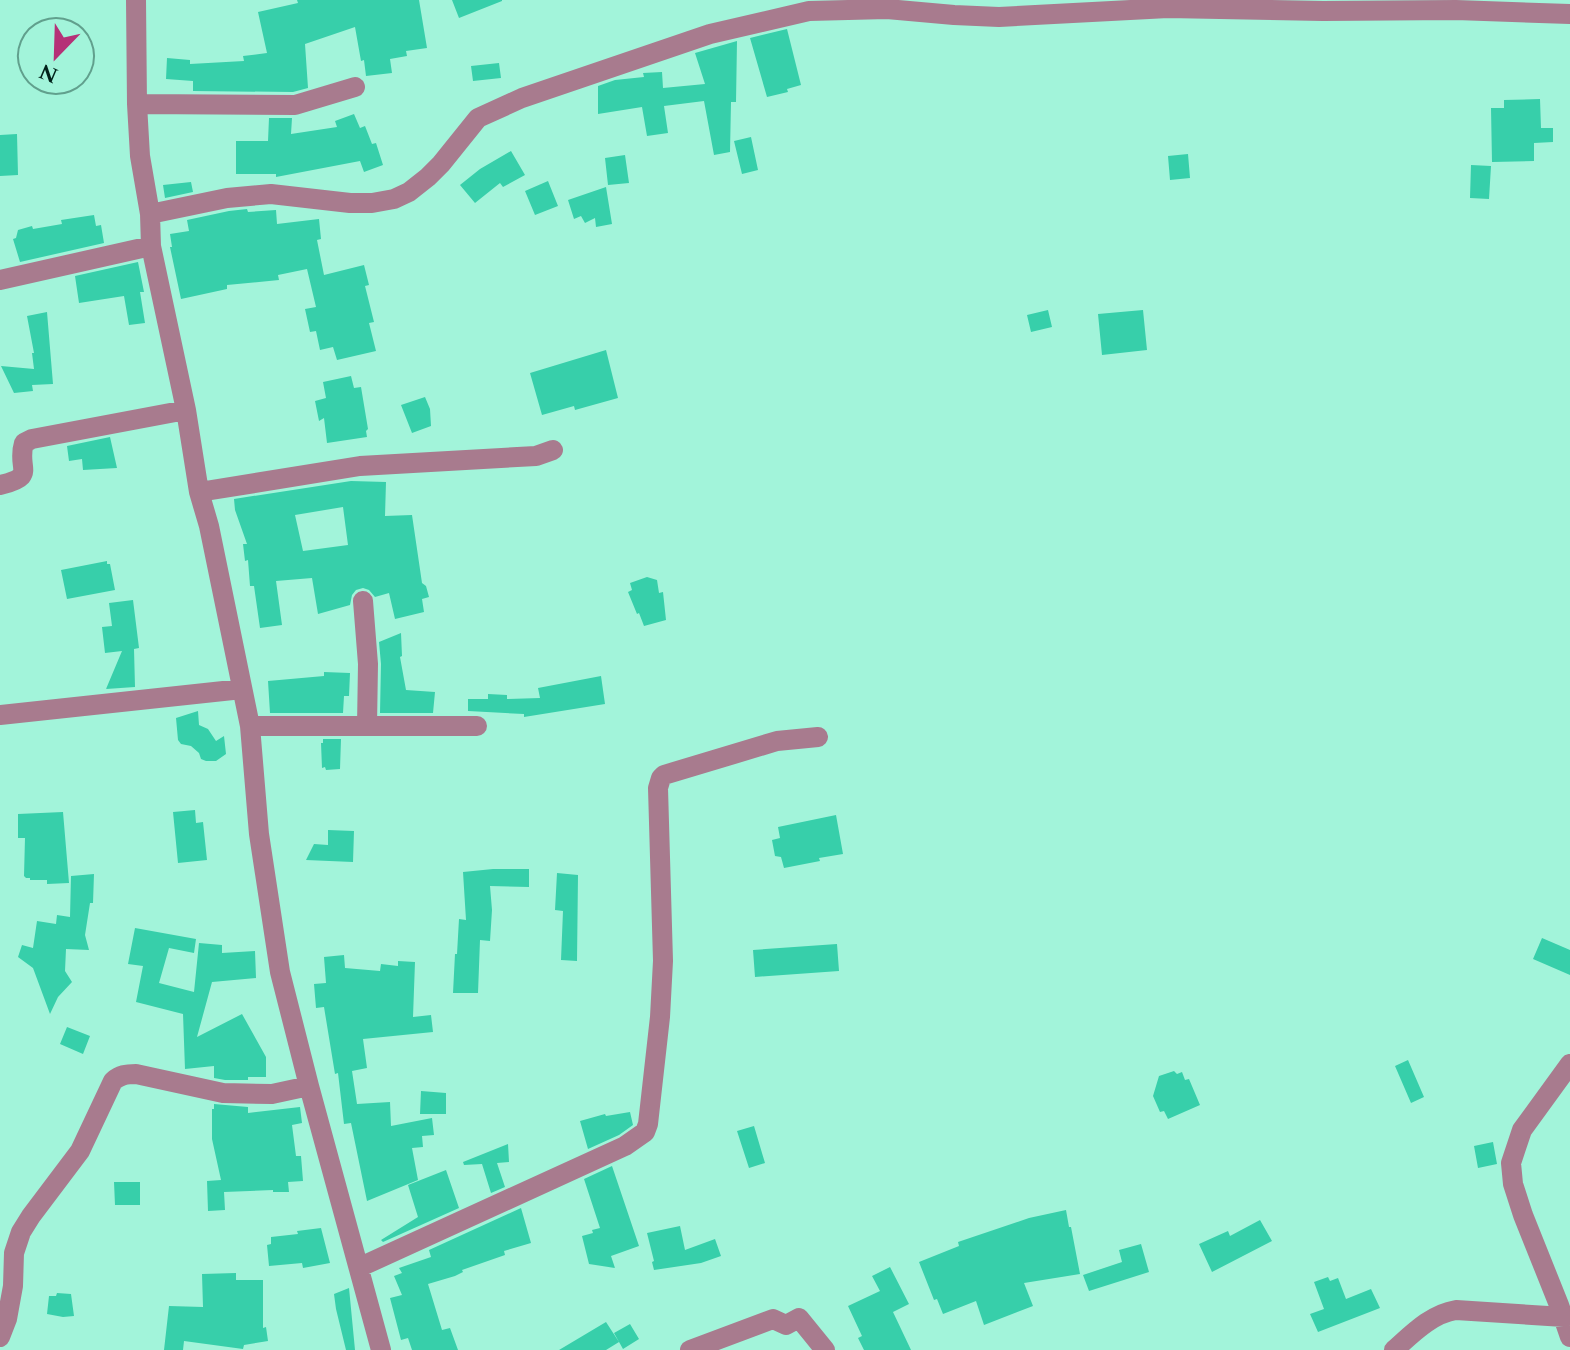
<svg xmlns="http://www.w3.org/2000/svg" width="1570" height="1350" font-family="Spectral,serif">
  <rect width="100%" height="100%" fill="#a2f4da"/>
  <!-- building -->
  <path fill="#37cfaa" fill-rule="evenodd" d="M297 0H419L427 48 406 51 407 56 390 59 392 73 366 76 364 60 361 61 355 27 305 44 308 88 293 92 193 91V81L166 79 167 58 190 60V64L244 61 243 56 267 53 258 12 298 3Z
    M452 0H502V1L459 18Z
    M787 29 801 85 787 89 788 92 767 97 750 38Z
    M737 41 736 102H731L730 152 714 155 704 101 664 106 668 133 647 136 642 107 598 114V86L615 80 644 77 643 73 662 72 663 88 705 84 695 53Z
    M499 63 501 78 473 81 471 66Z
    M1540 99 1541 128H1553V142L1534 143V161L1492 162 1491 108H1504V100Z
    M354 114 360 128 365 126 372 144 376 143 383 165 364 172 360 161 276 177V174H236V141H268L269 118H292L291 134 337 127 335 121Z
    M17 134 18 175 0 176V135Z
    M751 137 758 170 742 174 734 141Z
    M511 151 525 175 503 187 500 183 475 203 460 185 480 169Z
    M1188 154 1190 178 1170 180 1168 156Z
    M625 155 629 183 608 185 605 158Z
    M1471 165 1491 166 1489 199 1470 198Z
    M548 181 558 206 535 215 525 191Z
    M191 182 193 192 165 198 163 185Z
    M606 187 612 224 596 227 595 218 585 223 581 216 574 219 568 200Z
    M247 209 248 212 276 210 277 224 319 219 321 239 317 240 324 275 364 265 369 285 365 286 374 322 369 323 376 351 337 360 333 347 320 350 316 331 310 332 305 309 316 307 307 269 278 275 279 280 227 285V289L181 299 170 247H172L170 234 189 231 187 220 229 211Z
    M94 215 96 226 101 225 104 243 20 262 13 239 16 238 18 230 32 226 33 229 62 224 61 220Z
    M138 262 144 292H140L145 323 129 325 124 296 79 303 75 276Z
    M1048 310 1052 327 1031 332 1027 315Z
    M1143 310 1147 350 1102 355 1098 314Z
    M47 312 53 384 32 385 33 391 14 393 1 366 34 369 32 353H34L27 316Z
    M606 350 618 398 575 410 574 406 542 415 530 373Z
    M351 376 354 388 361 387 368 429 366 431 367 437 327 443 324 418 319 421 315 401 326 398 323 382Z
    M425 397 430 409 431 426 412 433 401 405Z
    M110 437 117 468 83 470 82 459 69 461 67 446Z
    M351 481 386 482 385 516 412 515 422 583 426 586 429 597 422 599 424 612 395 619 389 593 375 597 369 590 363 588 356 590 352 595 350 605 318 614 312 578 276 581 282 625 260 628 254 586H250L248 560 245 561 243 544H247L235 510 234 499ZM343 507 348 545 303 551 295 515Z
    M107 561V564H110L115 590 67 599 61 570Z
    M647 577 657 580 659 593 663 592 666 620 644 626 639 613 637 614 628 592 632 590 630 583Z
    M133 600 139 648 134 649 135 687 106 689 122 651 105 653 102 627 112 626 109 603Z
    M401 633 402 656 400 657 406 690 435 692 433 713H380L381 664 379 642Z
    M324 672 350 673 349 696H344L343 713H270L268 681 324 676Z
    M601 676 605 704 524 717V714L468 711V699H488V694L507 695V699L540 698 538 688Z
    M198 711 199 725 208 729 216 741 224 736 226 754 216 761H206L201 759 199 753 191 746 181 744 178 740 176 718Z
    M323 739H341L340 769 326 770 325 767 322 768 321 743H323Z
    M195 810 196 823 203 822 207 860 178 863 173 812Z
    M63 812 69 883 47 884V880H30V878H26L24 876 25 838H18V814Z
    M836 815 843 854 819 858 820 861 784 868 781 857 775 856 772 840 780 838 778 827Z
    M328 830 354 831 353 862 306 860 314 844 328 845Z
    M493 869H529V887L490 886 492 910 490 941 480 940 478 993H453L455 954H457L459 919 466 920 463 872Z
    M557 873 578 875 577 961 561 960 563 911 555 910Z
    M94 874 93 903H90L85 935 89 950 66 949 65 971 72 982 58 997 50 1014 33 968 18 957 22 945 33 948 37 921 56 924 57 915 70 917 71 876Z
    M135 928 196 939 194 953 169 948 159 983 194 992 199 943 222 945V953L255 951 256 978 212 982 197 1037 242 1014 266 1057V1077H248V1080H225L214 1078V1066L185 1069 183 1014 136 1002 143 966 128 964Z
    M1542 938 1570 950V975L1533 959Z
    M837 944 839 971 755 977 753 950Z
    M344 955 345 968 380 971 381 964 398 966V961L415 962 413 1017 431 1015 433 1032 363 1039 367 1068 352 1071 357 1104 390 1102 391 1126 432 1118 434 1135 422 1136 423 1147 412 1148 418 1180 367 1201 351 1123 344 1124 338 1073 335 1074 324 1007 316 1008 314 984 326 983 324 957Z
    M67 1027 90 1036 83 1054 60 1044Z
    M1408 1060 1424 1097 1411 1103 1395 1066Z
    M1174 1071 1177 1074 1182 1072 1185 1080 1189 1079 1200 1105 1168 1119 1164 1111 1160 1112 1153 1096 1159 1076Z
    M421 1091 446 1093V1114H420Z
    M214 1104 248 1107V1113L300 1107 302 1123 292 1125 296 1156H301L303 1181 288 1182 289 1192H273V1190L224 1192 225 1210 208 1211 207 1181 221 1180 212 1139V1109H214Z
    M630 1112 633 1125 619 1135 588 1149 580 1121 605 1114 606 1116Z
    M754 1126 765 1163 749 1168 737 1131Z
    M1493 1142 1497 1164 1478 1168 1474 1146Z
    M508 1144 509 1162 497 1163 505 1187 491 1193 482 1164 464 1165 463 1162Z
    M612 1166 639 1246 611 1256 615 1268 589 1264 582 1236 593 1233 592 1230 600 1228 584 1179Z
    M446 1170 459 1208 383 1242 381 1240 418 1217 408 1185Z
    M114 1182H140V1205H115Z
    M521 1208 531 1243 504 1251 505 1255 462 1270 463 1272 455 1276 428 1284 442 1330 450 1328 458 1350H412L408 1338 401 1340 390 1298 402 1295 394 1276 402 1273 399 1268 431 1257 429 1250Z
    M1066 1210 1069 1227H1071L1080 1274 1024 1283 1033 1306 984 1325 976 1301 943 1314 937 1299 934 1300 919 1262 959 1246 958 1242 1029 1218Z
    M1260 1220 1272 1241 1212 1272 1199 1244 1228 1231 1230 1236Z
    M680 1226 685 1250 715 1239 721 1256 701 1263 654 1270 652 1262 654 1261 647 1233Z
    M321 1228 330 1263 303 1268 302 1263 269 1266 267 1245 271 1244V1237L298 1234 297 1231Z
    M1141 1244 1149 1272 1089 1291 1083 1275 1122 1262 1119 1250Z
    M890 1267 909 1304 893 1312 911 1350H864L858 1338 862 1336 848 1306 880 1291 872 1276Z
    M236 1273V1280H263V1328L266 1327 268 1341 244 1345 243 1349 184 1341 183 1350H164L169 1306 203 1307 202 1274Z
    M1328 1277 1330 1281 1338 1278 1346 1299 1371 1289 1380 1308 1318 1332 1310 1314 1324 1309 1314 1282Z
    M349 1288 355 1350H346L336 1309 334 1294Z
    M57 1293 71 1294 74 1316 63 1317 47 1314 49 1296H56Z
    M606 1322 619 1342 606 1350H559Z
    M630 1324 639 1339 623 1349 614 1333Z"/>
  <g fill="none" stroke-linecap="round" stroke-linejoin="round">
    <!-- street -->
    <path stroke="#a87b8e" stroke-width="20" d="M136 0 137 104 140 156 150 214 151 246 186 410 199 492 209 526 250 726 259 834 280 972 309 1086 381 1350
      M137 104 295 105 355 87
      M150 214 227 198 271 194 350 203H372L394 199 409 192 428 177 441 164 478 118 522 98 710 34 809 11 887 9 954 15 999 17 1168 8 1323 11 1456 10 1570 14
      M0 280 151 246
      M0 485C38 476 16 469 24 443L32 439 186 410
      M199 492 360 466 536 456 553 450
      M363 601 368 664 367 726
      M0 715 242 689
      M250 726H477
      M1570 1064 1522 1130 1511 1163 1513 1184 1523 1215 1559 1305 1570 1337
      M360 1267 625 1146 645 1132 648 1124 660 1017 663 961 658 788 661 778 664 775 777 741 818 737
      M0 1337 7 1319 13 1286 14 1253 21 1232 31 1216 80 1151 113 1081C120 1075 126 1074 136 1074L223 1093 272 1094 309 1086
      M690 1350 773 1319 786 1325 799 1318 825 1350
      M1394 1350C1412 1334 1431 1314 1456 1310L1564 1317"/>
  </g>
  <!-- north arrow -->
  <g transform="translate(56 56) rotate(203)"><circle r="38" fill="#a2f4da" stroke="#61a08d" stroke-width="2"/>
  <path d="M0-6L14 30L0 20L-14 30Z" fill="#b53177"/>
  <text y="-12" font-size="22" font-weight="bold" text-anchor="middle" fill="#00221a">N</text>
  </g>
</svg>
